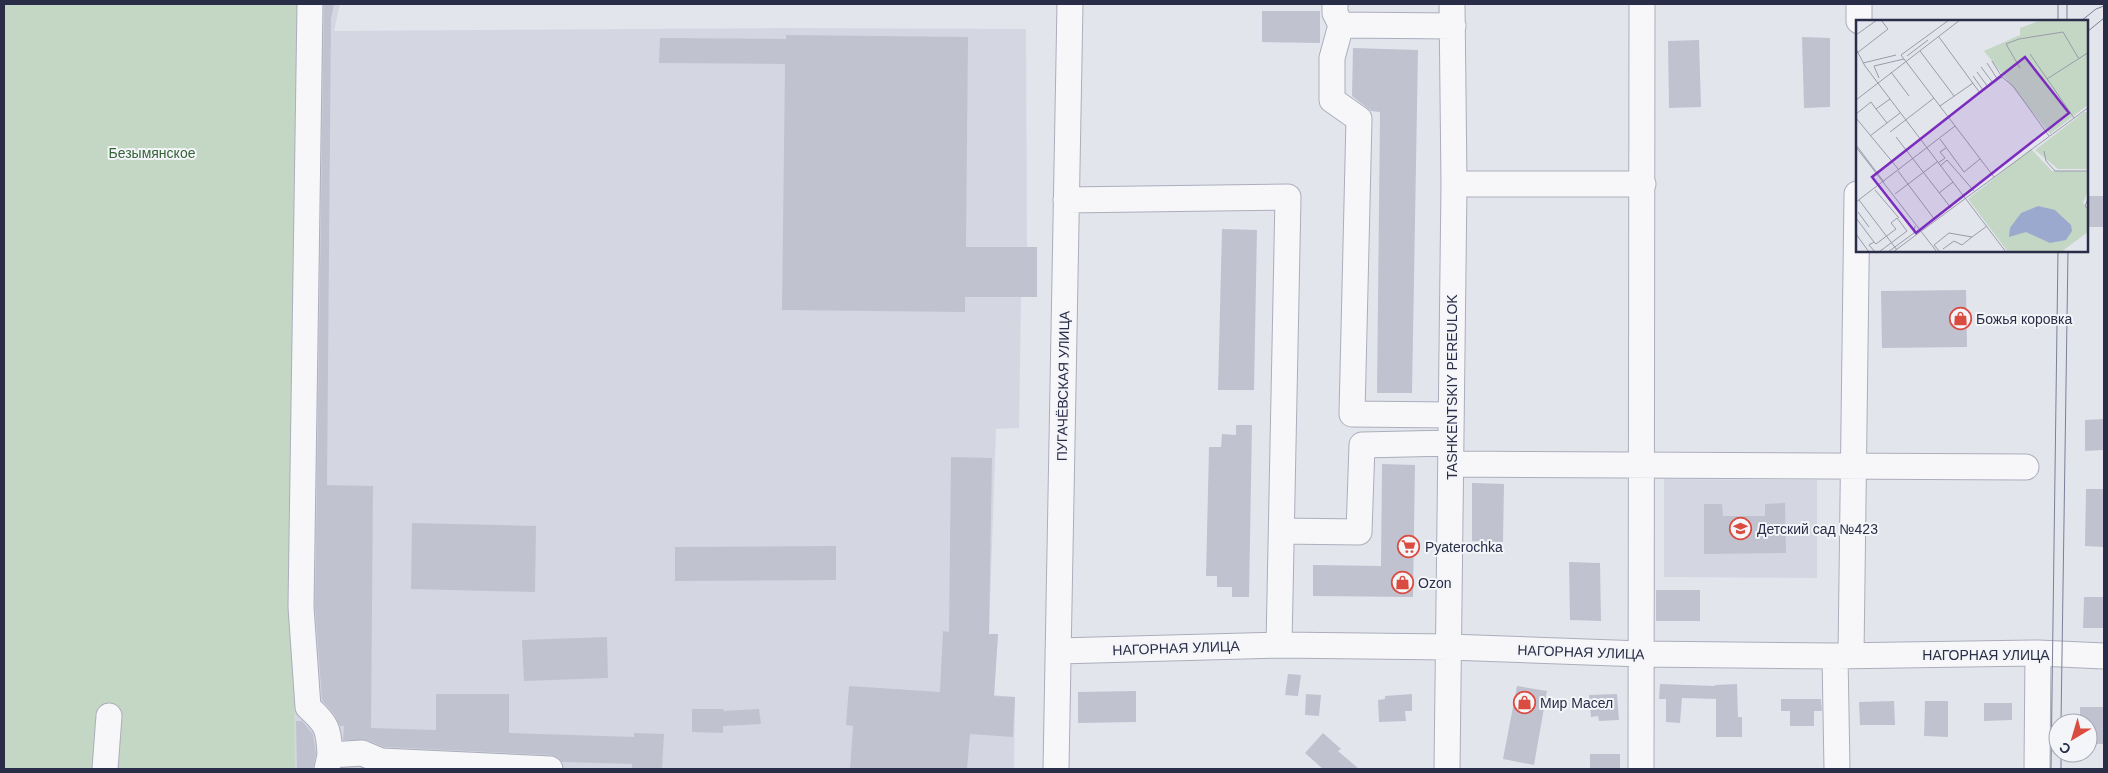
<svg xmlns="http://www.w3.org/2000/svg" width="2108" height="773" font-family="Arial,sans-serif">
  <rect width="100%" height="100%" fill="#e3e5ed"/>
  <!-- built -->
  <path fill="#d4d7e2" d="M302 4H340L334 31 783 28 1026 29 1027 247 1021 297 1019 428 996 429 989 634H998L994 695 1015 697 1014 769H295L294 555Z
    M1664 479 1817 480V578L1664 577Z"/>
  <!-- green -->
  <path fill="#c4d7c4" d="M4 4H302L294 555 295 769H4Z"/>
  <!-- building -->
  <path fill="#c0c2d0" d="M324 4H334L331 19 327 485 373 486 371 728 436 730V694H509V733L634 737V733L664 734 662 769H632V764L562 762 557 757 551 755 384 747 367 740H343L344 726H340L334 714 322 700 315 607Z
    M1262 11H1320V43L1262 42Z
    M786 35 968 37 966 247H1037V297H965V312L782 310 785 64 659 63 660 38 786 39Z
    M1802 37 1830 38V107L1804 108Z
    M1699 40 1701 107 1669 108 1668 41Z
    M1353 48 1418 50 1412 393H1377L1380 112 1371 111 1352 96Z
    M2087 196H2104V227H2087Z
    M1222 229 1257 230 1254 390H1218Z
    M1966 290 1967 347 1882 348 1881 291Z
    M2104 419V450L2085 451V420Z
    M1236 425H1252L1249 597H1232V587H1217V576H1206L1209 447H1221L1222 434 1236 435Z
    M951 457 992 458 989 634H998L994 696 1015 697 1013 737 970 734 967 769H850L853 726 846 725 849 686 940 692 943 631 949 632Z
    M1382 464 1415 465 1413 597 1313 596V565L1381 566Z
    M1472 483 1504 484 1503 542 1472 541Z
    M2086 489H2104V547L2085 546Z
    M1785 503 1786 553 1704 554V504H1722L1723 516H1765V504Z
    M412 523 536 526 535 592 411 589Z
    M836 546V580L675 581V547Z
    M1569 562 1600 563 1601 621 1570 620Z
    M1656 590H1700V621H1656Z
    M2084 597H2104V628H2083Z
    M607 637 608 678 524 681 522 640Z
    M1288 674 1301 675 1298 696 1285 695Z
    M1660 684 1715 686V685L1737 684 1738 717H1742V737H1716V699L1682 698 1680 723 1666 722V699H1659Z
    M1517 686 1547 691 1534 765 1503 759Z
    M1136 691V722L1078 723V692Z
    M1306 694 1321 695 1319 716 1305 715Z
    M1412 694V711H1405L1406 721 1379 722 1378 700 1385 699V696Z
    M1617 694 1619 720 1599 721 1598 716 1591 717 1589 695Z
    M1781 699H1821L1822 711H1814V726H1790V711H1781Z
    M1894 701 1895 725H1860L1859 702Z
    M1925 701H1948V737L1924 736Z
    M1984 703H2012V720L1984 721Z
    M2080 707H2104V744H2088V723H2080Z
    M692 709H724L723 711 759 709 761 724 723 726V733L692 732Z
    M296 721H302L313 734 316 754 313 769H297Z
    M1323 733 1341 749 1338 751 1359 769H1323L1305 753Z
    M1590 754H1620V769H1590Z"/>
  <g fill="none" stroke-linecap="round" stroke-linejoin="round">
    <defs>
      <path id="minor" d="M310 4 301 607 308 707C327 724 329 729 330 755
        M1335 4V13L1341 25 1332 58V100L1359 119 1352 414 1451 415
        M1859 21V4
        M1341 25 1453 26
        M1454 184H1643
        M1066 200 1288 197 1279 645
        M1452 464 2026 467
        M1282 531 1359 532 1362 445 1451 443
        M1058 651 1279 645 1449 647 1642 654 1835 656 2038 653 2104 656
        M1851 655 1857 194
        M1835 656 1837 769
        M105 769 109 716
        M327 769 330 755 362 753 381 761 550 769
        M1056 769 1070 4
        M1447 769 1454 184 1452 4
        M1641 769 1642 4
        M2037 769 2038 653"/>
    </defs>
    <!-- minor casing -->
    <use href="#minor" stroke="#abaebb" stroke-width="27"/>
    <!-- minor -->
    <use href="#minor" stroke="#f7f7fa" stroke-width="25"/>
    <!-- tram -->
    <path stroke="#7b7f98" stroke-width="1" d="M2058 21V4
      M2067 21V4
      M2081 21 2096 9 2104 6
      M2087 32 2104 18
      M2061 723 2068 251
      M2051 769 2058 251
      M2061 769V753"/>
  </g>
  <!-- icons -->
  <defs>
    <symbol id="shop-ring" viewBox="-11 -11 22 22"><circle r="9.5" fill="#f4f5f9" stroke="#da4c40" stroke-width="1.5"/><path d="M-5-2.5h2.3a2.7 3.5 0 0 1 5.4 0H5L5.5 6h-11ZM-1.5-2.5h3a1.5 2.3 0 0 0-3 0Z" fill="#da4c40"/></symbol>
    <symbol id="school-ring" viewBox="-11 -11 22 22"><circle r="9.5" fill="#f4f5f9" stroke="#da4c40" stroke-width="1.5"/><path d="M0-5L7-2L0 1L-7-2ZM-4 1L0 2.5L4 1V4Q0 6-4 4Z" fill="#da4c40"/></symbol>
    <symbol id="supermarket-ring" viewBox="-11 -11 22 22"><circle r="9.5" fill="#f4f5f9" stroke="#da4c40" stroke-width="1.5"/><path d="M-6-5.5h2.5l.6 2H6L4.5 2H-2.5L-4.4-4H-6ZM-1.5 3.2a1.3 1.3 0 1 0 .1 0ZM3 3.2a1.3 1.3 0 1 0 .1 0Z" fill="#da4c40"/></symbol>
  </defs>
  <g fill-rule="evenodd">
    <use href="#shop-ring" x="1948" y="306" width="25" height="25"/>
    <use href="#school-ring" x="1728" y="516" width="25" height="25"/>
    <use href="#supermarket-ring" x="1396" y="534" width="25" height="25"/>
    <use href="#shop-ring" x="1390" y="570" width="25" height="25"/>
    <use href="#shop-ring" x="1512" y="690" width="25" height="25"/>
  </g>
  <g text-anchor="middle" stroke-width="4" stroke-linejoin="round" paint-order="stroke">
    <!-- park labels -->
    <g font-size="14" fill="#356437" stroke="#f4f5f9">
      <text x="152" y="158">Безымянское</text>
    </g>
    <!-- poi labels -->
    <g font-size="14" fill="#292d47" stroke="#f4f5f9" text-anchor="start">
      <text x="1976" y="324">Божья коровка</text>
      <text x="1757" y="534">Детский сад №423</text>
      <text x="1425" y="552">Pyaterochka</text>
      <text x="1418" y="588">Ozon</text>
      <text x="1540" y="708">Мир Масел</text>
    </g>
    <!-- street labels -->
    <g font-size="14" fill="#292d47" stroke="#f4f5f9">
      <text transform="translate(1063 386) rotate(-89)" y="5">ПУГАЧЁВСКАЯ УЛИЦА</text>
      <text transform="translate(1452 387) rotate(-90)" y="5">TASHKENTSKIY PEREULOK</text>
      <text transform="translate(1176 648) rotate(-2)" y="5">НАГОРНАЯ УЛИЦА</text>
      <text transform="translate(1581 652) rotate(2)" y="5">НАГОРНАЯ УЛИЦА</text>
      <text x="1986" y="660">НАГОРНАЯ УЛИЦА</text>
    </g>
  </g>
  <!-- overview -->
  <g transform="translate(1856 20)">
    <rect width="232" height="232" fill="#e3e5ed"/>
    <path d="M185 0H232V85L194 114 128 31 164 15V8ZM228 92H232L233 146 231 149H202L179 130ZM175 129 196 151H232V171L227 183 232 189V212L205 232H152L112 179Z" fill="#c4d7c4"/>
    <path d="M182 186 199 190 215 205 216 211 210 220 194 223 170 212 153 217 154 208 165 193Z" fill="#9ca9cf"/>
    <path fill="none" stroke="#999bab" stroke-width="1" d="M93 0 45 35 138 157M0 15 21 0M83 17 124 73 146 57 136 41M0 29 9 46 150 232M64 31 98 76M1 33 32 9 25 0M174 34 218 98M51 36 72 20M7 43 40 35M131 43 142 60M125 47 137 63M164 48 150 24 163 19 207 12 223 39M35 52 53 76M121 52 132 67M117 56 127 70M146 57 157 66 193 116M23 58 18 46 48 39M191 59 233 32M0 80 104 0M84 86 117 63M20 89 31 103M0 94 15 82 20 89 34 79M0 98 43 150M34 112 78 78M14 116 44 93M40 117 95 188M84 119 108 152 124 139M0 125 28 162M0 127 81 232M188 131 190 141 199 151H233M82 143 89 138 84 132 90 128M84 146 91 140 118 171M42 151 79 200M19 170 43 198M83 173 97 162M39 174 81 142M233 177 229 186 233 190M3 180 41 230M0 182 99 106M2 192 13 207M0 198 18 222M0 214 13 232M87 229 98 221 106 225 116 217M19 232 13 225 18 222 20 224 40 209 35 203 41 198 51 211 23 232M32 232 58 213 59 206M37 232 233 87M84 232 78 225 93 213 116 217 131 206"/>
    <path fill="#7b2cbf" fill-opacity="0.15" stroke="#7b2cbf" stroke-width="2.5" d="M169 37 213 93 60 213 16 157Z"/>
    <rect width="232" height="232" fill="none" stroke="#292d47" stroke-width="2.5"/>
  </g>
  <!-- border -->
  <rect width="2108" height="773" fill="none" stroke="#292d47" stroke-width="10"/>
  <!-- north arrow -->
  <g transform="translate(2073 738) rotate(218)"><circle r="24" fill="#f4f5f9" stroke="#a3a5b2"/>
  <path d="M0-4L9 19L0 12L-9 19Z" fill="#da4c40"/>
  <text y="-8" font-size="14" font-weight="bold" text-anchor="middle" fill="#292d47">С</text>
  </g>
</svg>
